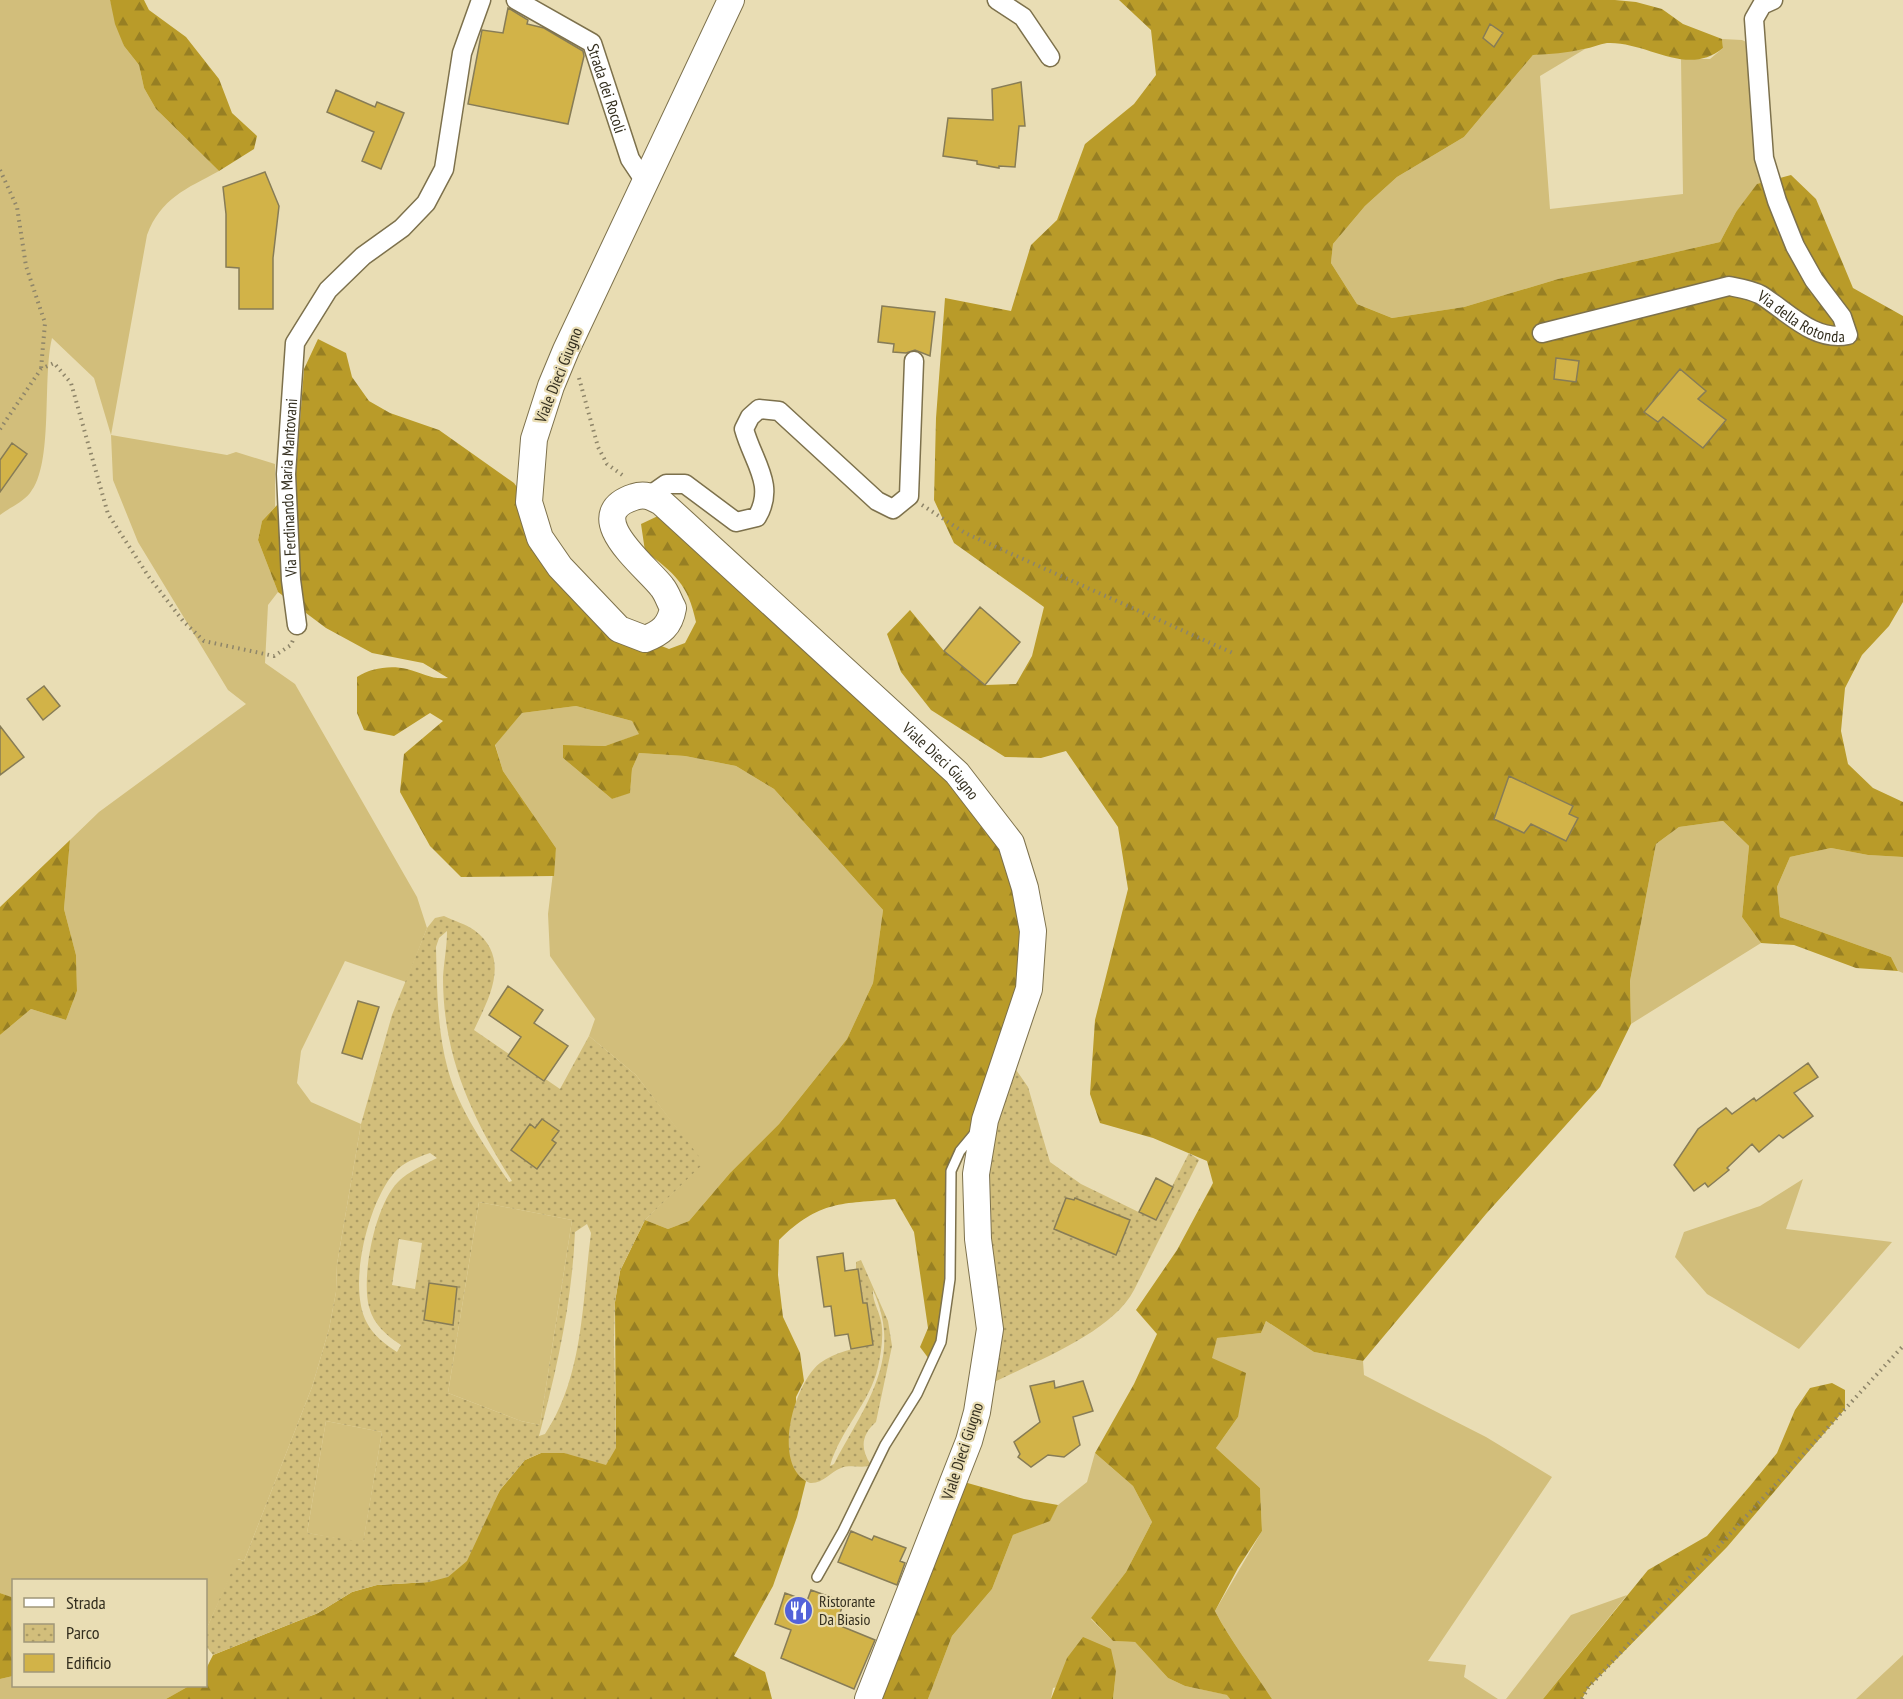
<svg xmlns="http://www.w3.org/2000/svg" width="1903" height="1699" font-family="'PT Sans Narrow',sans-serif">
  <defs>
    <pattern id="forest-firs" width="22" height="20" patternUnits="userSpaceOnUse" patternTransform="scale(1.5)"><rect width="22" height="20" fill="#b99b29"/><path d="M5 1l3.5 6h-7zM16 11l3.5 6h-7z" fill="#977f23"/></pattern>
    <pattern id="park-dots" width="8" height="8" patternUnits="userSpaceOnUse" patternTransform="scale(1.5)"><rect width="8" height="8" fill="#d2be7b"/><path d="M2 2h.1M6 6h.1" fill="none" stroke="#ab9b64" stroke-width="1.8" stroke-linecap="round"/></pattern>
  </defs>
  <rect width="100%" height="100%" fill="#e9ddb4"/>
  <!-- green -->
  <path fill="#d2be7b" d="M0 0H110L124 46 139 65 144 88 156 109 219 171C186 189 161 198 147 235L111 435 227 455 236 452 275 464V507L262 521 258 540 278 592 268 605 265 663 295 684 417 897 427 928 406 982 345 961 301 1051 297 1083 311 1102 361 1124 337 1264 336 1292 329 1329 312 1387 244 1561 238 1559 206 1630V1580H14L13 1598 0 1593V1035L31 1009 66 1020 77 991 76 955 64 909 70 840 99 812 246 704 228 690 138 542 113 480 111 435 94 378 52 338C42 378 54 464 30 493 23 502 9 508 0 515Z
    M1722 39 1742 40 1757 47 1770 180 1736 212 1720 242 1558 279 1464 307 1392 318 1357 304 1331 263 1333 244 1365 206 1397 177 1464 137 1533 55 1585 49 1540 76 1550 209 1683 194 1681 59H1710L1723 48Z
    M576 706 632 721 640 734 605 746 563 745V758L612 799 630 792 632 769 639 753 685 756 736 766 774 789 883 910 873 983 847 1039 779 1124 730 1173 689 1221 668 1229 645 1220 703 1163 636 1075 589 1036 595 1019 550 956 548 914 556 848 503 771 495 744 522 713Z
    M1723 821 1749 846 1742 917 1761 943 1631 1024 1630 981 1656 844 1679 827Z
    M1831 848 1868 855 1903 857V973L1898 971 1891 957 1780 917 1777 887 1790 857Z
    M1803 1179 1786 1229 1892 1242 1799 1349 1707 1294 1675 1257 1684 1232 1760 1206Z
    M479 1202 572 1220 540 1425 521 1421 448 1393Z
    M1266 1321 1314 1352 1363 1361 1364 1375 1486 1437 1552 1477 1428 1661 1466 1665 1464 1677 1498 1699H1272C1253 1669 1231 1642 1215 1611L1262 1531 1260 1488 1216 1448 1238 1417 1211 1358 1216 1338 1261 1333Z
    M326 1421 382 1432 363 1543 307 1533Z
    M1095 1453 1133 1486 1152 1522 1126 1572 1091 1619 1113 1641 1135 1642 1168 1678 1185 1686 1228 1695 1230 1699H1113L1116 1671 1053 1688 1051 1699H928L952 1636 992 1589 1013 1535 1050 1520 1058 1505 1087 1482Z
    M1627 1595 1543 1699H1506L1571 1615Z
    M1903 1655V1699H1856Z
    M13 1676 14 1686H189L166 1699H0V1679Z"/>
  <!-- forest -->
  <path fill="url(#forest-firs)" d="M110 0H144L149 10 186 37 219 79 232 113 257 136 254 149 219 171 156 109 144 88 139 65 124 46 115 24Z
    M1119 0H1615L1636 2 1662 9 1683 24 1722 39 1723 48C1687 78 1647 41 1607 43 1599 44 1592 48 1584 49 1567 53 1550 54 1533 55L1464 137 1397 177 1365 206 1333 244 1331 263 1357 304 1392 318 1464 307 1558 279 1720 242 1736 212 1757 184 1791 175 1816 199 1853 288 1903 316V602L1889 626 1862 655 1845 688 1841 731 1848 764 1873 788 1903 802V857L1868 855 1831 848 1790 857 1777 887 1780 917 1891 957 1898 971 1856 968 1794 945 1761 943 1742 917 1749 846 1723 821 1679 827 1656 844 1630 981 1631 1024 1600 1087 1486 1214 1363 1361 1314 1352 1266 1321 1261 1333 1217 1338 1212 1358 1246 1373 1238 1417 1216 1448 1260 1488 1262 1531 1238 1568 1215 1611C1231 1642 1253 1669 1272 1699H1230L1227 1695 1185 1686 1168 1678 1135 1642 1113 1641 1091 1618 1126 1572 1152 1522 1133 1486 1095 1453 1134 1384 1157 1334 1136 1310 1177 1250 1213 1183 1207 1161 1153 1138 1100 1123 1090 1094 1095 1020 1128 889 1118 827 1066 751 1041 758 1005 757 931 710 901 672 887 634 910 610 944 651 985 685 1016 684 1032 656 1044 607 954 543 934 500 936 418 945 298 1011 311 1031 245 1057 220 1085 144 1134 104 1156 75 1151 30Z
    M318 339 346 353 352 377 369 401 390 413 439 430 514 483 619 629 669 649 685 643 696 622C688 584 675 574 645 551L641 524 658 516 686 526 1011 843 1033 931 1010 1051 951 1171 946 1319 932 1363 920 1347 928 1328 914 1232 895 1199C841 1204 820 1200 779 1240L778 1275 783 1317 800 1353 804 1381 796 1397 797 1470 806 1481 797 1517 773 1586 734 1656 765 1672 772 1699H166L189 1686H206V1669L213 1655 318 1613 352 1592 377 1585 429 1582 482 1524 500 1490 525 1460 541 1453 616 1448 615 1302 620 1271 645 1220 668 1229 689 1221 730 1173 779 1124 847 1039 873 983 883 910 774 789 736 766 685 756 639 753 632 769 630 793 612 799 563 758V745L605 746 639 734 632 721 576 706 522 713 495 745 503 771 556 848 554 876 461 877 430 846 400 792 404 754 443 721 430 713 394 736 364 730 357 713V677C371 668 390 665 407 669 423 673 432 680 448 678L423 663 372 653 326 628 278 592 258 540 262 521 295 486 304 369Z
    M70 840 64 909 76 955 77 991 66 1020 31 1009 0 1035V907Z
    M1832 1383 1845 1390V1409L1727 1547 1588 1688 1582 1699H1543L1648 1570 1707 1536 1750 1486 1777 1453 1795 1410 1810 1388Z
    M964 1482 1024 1499 1058 1505 1050 1521 1013 1535 992 1589 952 1636 928 1699H880Z
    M0 1593 14 1598 13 1676 0 1679Z
    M1083 1637 1111 1649 1116 1671 1113 1699H1051L1067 1658Z"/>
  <!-- park -->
  <path fill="url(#park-dots)" fill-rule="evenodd" d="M444 916C454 921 466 924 474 930 512 958 489 998 474 1030L560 1089 589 1036 636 1075 704 1163 645 1220 620 1271 615 1302 614 1338 616 1448 606 1465 564 1453H541L525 1460 500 1490 467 1561 448 1577 429 1582 377 1585 352 1592 318 1613 213 1655 206 1646V1630L237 1559 244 1561 312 1387 329 1329 336 1292 337 1264 361 1124 392 1015 427 928 435 918ZM447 931C447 946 444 962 443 977 443 1056 471 1116 512 1181L509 1182C486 1148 459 1110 448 1070 437 1030 437 988 436 947L439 938ZM430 1153 437 1158C424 1165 409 1171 398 1182 375 1205 361 1276 369 1307 374 1325 386 1335 401 1345L397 1352C385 1344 374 1336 367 1323 347 1287 368 1203 394 1173 403 1162 416 1158 430 1153ZM479 1202 572 1220 540 1425 521 1421 448 1393ZM587 1224 591 1233C582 1301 584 1375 545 1434L539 1436C557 1369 572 1302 575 1232ZM399 1239 422 1243 415 1289 392 1285ZM429 1283 457 1287 452 1325 424 1320ZM326 1421 382 1432 363 1542 307 1533Z
    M1014 1067 1028 1087 1050 1162 1081 1184 1155 1220 1189 1153 1199 1160 1134 1290C1112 1333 1032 1363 990 1384L979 1183ZM1066 1198 1074 1200 1075 1198 1127 1227 1115 1255 1054 1229Z
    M861 1260 888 1321 892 1346 876 1422C861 1435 860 1449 871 1465 863 1469 851 1464 841 1468 830 1472 823 1484 810 1483 770 1467 794 1383 820 1363 835 1352 855 1348 873 1345L867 1303H863L858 1269H856V1262ZM873 1290C904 1359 865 1405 834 1464L830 1466C840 1430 870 1403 878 1367 881 1353 884 1336 881 1321 879 1311 872 1300 873 1290Z"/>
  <!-- building -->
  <path fill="#d2b348" stroke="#877c56" stroke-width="1.5" d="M508 8 528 20 527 24 544 28 583 51 584 56 568 124 468 104 482 30 503 33Z
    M1490 24 1503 33 1494 47 1483 38Z
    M1021 82 1025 126H1019L1015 167 999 166V168L977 164V161L943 156 948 118 993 120 992 89Z
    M336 90 375 107 377 102 404 113 381 169 362 161 374 132 327 112Z
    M265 172 279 206 273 258V309H239V268L226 267V214L223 187Z
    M882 306 935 312 930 356 915 350 906 353 893 352 894 344 878 342Z
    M1556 358 1579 361 1576 382 1554 379Z
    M1680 369 1706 391 1698 399 1726 420 1703 448 1663 417 1658 422 1644 412Z
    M12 443 27 454 0 492V460Z
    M980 607 1020 642 985 685 944 651Z
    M44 686 60 706 43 720 27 699Z
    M0 726 24 757 0 775Z
    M1509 776 1573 806 1569 814 1578 818 1566 841 1531 824 1524 833 1494 819Z
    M508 986 543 1010 534 1023 568 1046 544 1081 508 1056 521 1037 489 1015Z
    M358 1001 379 1007 362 1059 342 1053Z
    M1808 1063 1818 1077 1794 1093 1813 1116 1783 1138 1779 1135 1759 1152 1752 1144 1727 1168 1729 1170 1708 1187 1705 1183 1694 1191 1674 1165 1698 1129 1726 1108 1732 1114 1754 1098 1756 1101Z
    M542 1119 559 1131 552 1140 556 1143 537 1169 511 1150 530 1124 535 1128Z
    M1156 1178 1173 1187 1156 1220 1139 1212Z
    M1066 1198 1074 1200 1075 1198 1130 1220 1116 1255 1054 1229Z
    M843 1253 845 1271 858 1269 863 1303H867L873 1345 851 1349 848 1334 835 1336 831 1306 824 1307 817 1257Z
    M429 1283 457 1287 453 1325 424 1320Z
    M1054 1381 1055 1388 1083 1381 1093 1411 1073 1417 1080 1445 1064 1457 1048 1455 1031 1467 1018 1457 1020 1454 1014 1442 1040 1422 1030 1386Z
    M851 1531 872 1540 874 1536 906 1548 900 1561 905 1563 897 1585 838 1562Z
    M811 1590 844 1602 836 1624 875 1640 854 1689 781 1658 791 1630 775 1624 785 1593 807 1601Z"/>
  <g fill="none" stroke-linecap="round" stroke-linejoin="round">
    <defs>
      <path id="lane" d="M817 1577 843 1531 885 1445 917 1394 941 1342 950 1279 951 1171 960 1151 975 1133"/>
      <g id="street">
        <path id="s1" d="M516 0 592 43 630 159 644 180"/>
        <path d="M997 0 1023 17 1050 57"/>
        <path id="s2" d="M1542 333 1729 286C1739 288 1752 290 1761 295 1788 312 1814 342 1848 335L1842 317 1814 280 1795 246 1777 201 1764 158 1754 19 1762 5 1773 0"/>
        <path d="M649 496 666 484H685L736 522 757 517C776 485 753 462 744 429L750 417 759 409 779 411 877 501 893 509 909 496 914 361"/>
        <path id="s3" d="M297 625 291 580 286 474 295 343 328 290 363 256 402 228 426 203 444 169 462 53 481 0"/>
      </g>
      <g id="secondary">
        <path id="s4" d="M731 0 566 350 551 386 534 439 529 502 540 538 560 567 619 629 645 639C661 633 670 626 673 608 669 601 667 593 662 587 646 566 578 515 634 497 645 493 652 497 661 502L957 773 1011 843 1025 888 1033 931 1029 989 985 1120 976 1174 978 1239 990 1329 977 1412 969 1441 868 1699"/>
      </g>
    </defs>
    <!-- lane casing -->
    <use href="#lane" stroke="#7d714c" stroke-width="12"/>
    <!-- street casing -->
    <use href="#street" stroke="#7d714c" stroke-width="21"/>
    <!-- secondary casing -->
    <use href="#secondary" stroke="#7d714c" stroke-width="28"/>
    <!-- path -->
    <path stroke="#8e8569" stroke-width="4" stroke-dasharray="1.5 4.5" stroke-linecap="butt" d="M0 170 17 207 26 266 45 323 41 369
      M579 378 598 447 607 464 625 477
      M0 429 41 369 54 363 71 383 108 514 149 577 183 621 204 641 274 656 291 645 293 640
      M922 505 965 533 1235 654
      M1582 1699 1588 1688 1903 1346"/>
    <!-- lane -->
    <use href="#lane" stroke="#fff" stroke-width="9"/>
    <!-- street -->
    <use href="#street" stroke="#fff" stroke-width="18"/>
    <!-- secondary -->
    <use href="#secondary" stroke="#fff" stroke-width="26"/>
  </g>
  <!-- icons -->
  <defs>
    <symbol id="restaurant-disc" viewBox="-11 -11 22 22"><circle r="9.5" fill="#5362d9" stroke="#e9ddb4"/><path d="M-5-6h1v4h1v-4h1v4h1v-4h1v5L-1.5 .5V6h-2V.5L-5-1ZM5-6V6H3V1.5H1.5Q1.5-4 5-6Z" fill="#fff"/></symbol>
  </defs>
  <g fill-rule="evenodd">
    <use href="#restaurant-disc" x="782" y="1594" width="33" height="33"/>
  </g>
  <g text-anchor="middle" stroke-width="4.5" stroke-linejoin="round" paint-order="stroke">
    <!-- street labels -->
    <g font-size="16" fill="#332e1e" stroke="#e9ddb4">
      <text dy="6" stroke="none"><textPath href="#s1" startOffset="135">Strada dei Rocoli</textPath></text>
      <text dy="6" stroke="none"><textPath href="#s2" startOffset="273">Via della Rotonda</textPath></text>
      <text transform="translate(558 375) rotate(-68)" y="6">Viale Dieci Giugno</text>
      <text dy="6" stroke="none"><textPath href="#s3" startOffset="138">Via Ferdinando Maria Mantovani</textPath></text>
      <text dy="6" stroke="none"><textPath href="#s4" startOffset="1328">Viale Dieci Giugno</textPath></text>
      <text transform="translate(962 1451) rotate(-72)" y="6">Viale Dieci Giugno</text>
    </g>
    <!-- poi labels -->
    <g font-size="16" fill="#332e1e" stroke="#e9ddb4" text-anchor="start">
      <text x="819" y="1607">Ristorante<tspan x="819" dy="18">Da Biasio</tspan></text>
    </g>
  </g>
  <!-- legend -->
  <rect x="12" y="1579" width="195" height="108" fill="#e9ddb4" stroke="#a09778" stroke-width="1.5"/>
  <rect x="24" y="1598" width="30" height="9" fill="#ffffff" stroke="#a09778" stroke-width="1.5"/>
  <text x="66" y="1609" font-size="18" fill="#332e1e">Strada</text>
  <rect x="24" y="1624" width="30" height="18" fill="url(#park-dots)" stroke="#a09778" stroke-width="1.5"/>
  <text x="66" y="1639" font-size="18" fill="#332e1e">Parco</text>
  <rect x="24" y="1654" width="30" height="18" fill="#d2b348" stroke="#a09778" stroke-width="1.5"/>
  <text x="66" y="1669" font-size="18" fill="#332e1e">Edificio</text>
</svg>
